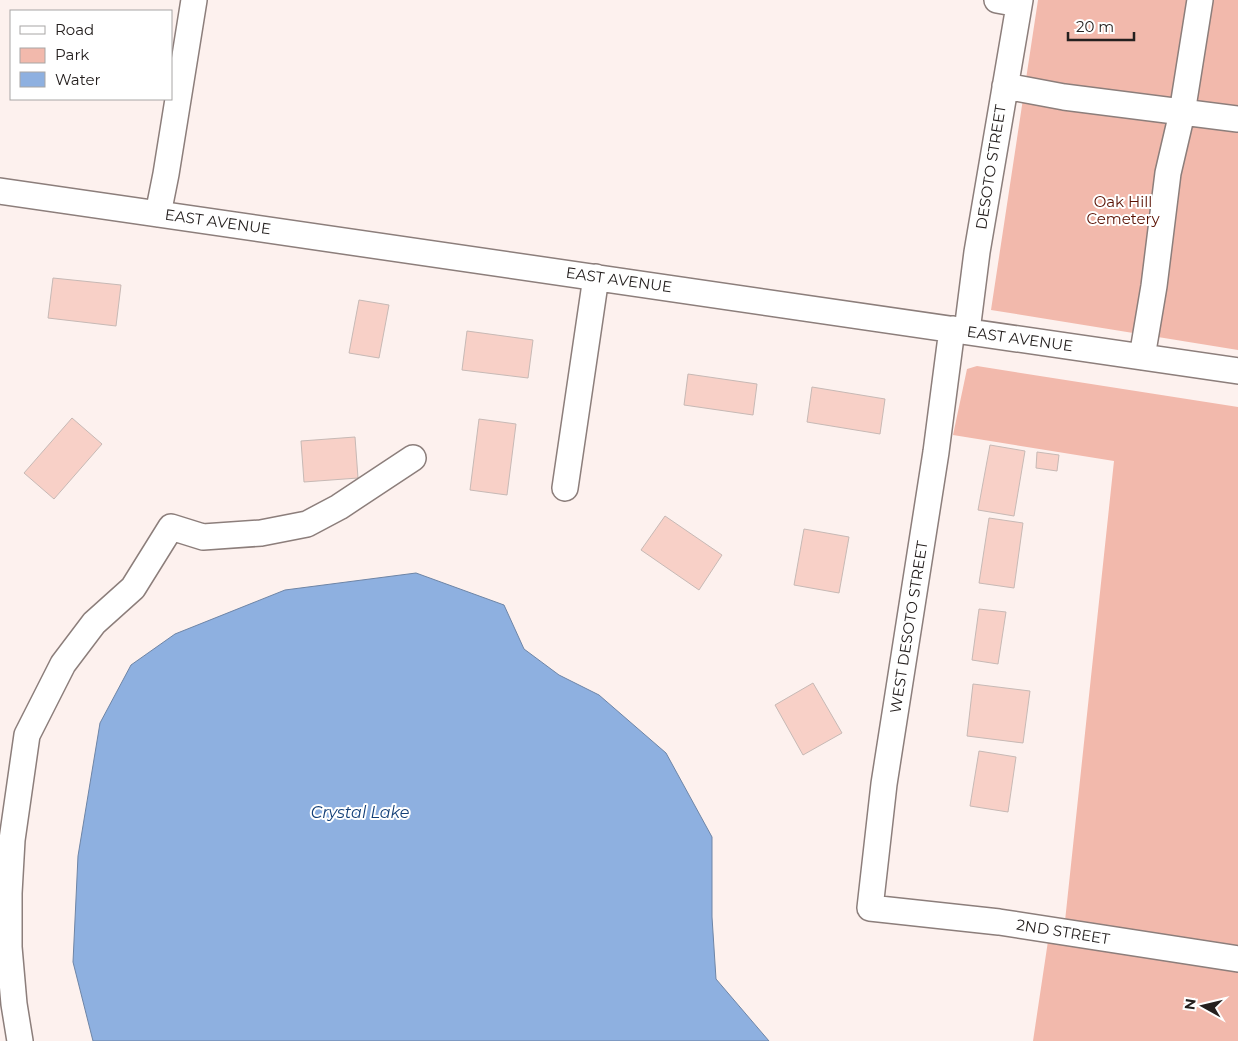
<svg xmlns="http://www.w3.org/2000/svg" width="1238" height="1041" font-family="Montserrat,sans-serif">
  <rect width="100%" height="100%" fill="#fdf1ee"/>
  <!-- green -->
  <path fill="#f2b9ac" d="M1038 0H1238V350L991 310Z
    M977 366 1238 407V948L1065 921 1114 461 953 435 967 369Z
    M1048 941 1238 970V1041H1033Z"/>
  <!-- water -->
  <path fill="#8eb0e0" stroke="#6e85a6" d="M416 573 504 605 524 649 559 675 599 695 666 753 712 837V917L716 979 769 1041H93L73 962 78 856 100 723 131 665 175 634 285 590Z"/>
  <!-- building -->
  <path fill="#f8d0c7" stroke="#c7b9b5" d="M53 278 121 285 116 326 48 318Z
    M359 300 389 305 379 358 349 353Z
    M467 331 533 340 528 378 462 370Z
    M688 374 757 384 753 415 684 405Z
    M812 387 885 399 880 434 807 422Z
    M72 418 102 444 54 499 24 473Z
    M479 419 516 424 507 495 470 490Z
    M355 437 358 478 304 482 301 441Z
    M990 445 1025 451 1014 516 978 510Z
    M1037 452 1059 455 1057 471 1036 468Z
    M665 516 722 555 699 590 641 550Z
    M989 518 1023 523 1014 588 979 583Z
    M804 529 849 537 839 593 794 585Z
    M979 609 1006 612 998 664 972 660Z
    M813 683 842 733 803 755 775 705Z
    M973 684 1030 691 1023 743 967 736Z
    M979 751 1016 757 1008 812 970 806Z"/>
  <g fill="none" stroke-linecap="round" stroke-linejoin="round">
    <defs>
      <path id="minor" d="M997 0 1019 4
        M1005 86 1064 97 1238 119
        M0 191 1238 371
        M158 214 166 174 194 0
        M952 329 936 452 884 784 870 908 999 922 1238 959
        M967 331 977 252 1020 0
        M1142 357 1154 286 1168 173 1182 113 1200 0
        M565 488 596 277
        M20 1041 14 1004 9 947V893L12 840 27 735 63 664 94 623 133 588 171 527 203 537 261 533 307 524 339 507 413 458"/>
    </defs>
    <!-- minor casing -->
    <use href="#minor" stroke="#8c7e7b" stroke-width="28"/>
    <!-- minor -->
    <use href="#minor" stroke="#fff" stroke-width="25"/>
  </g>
  <g text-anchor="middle" stroke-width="4" stroke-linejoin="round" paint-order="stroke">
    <!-- street labels -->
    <g font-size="15" fill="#25201f" stroke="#fff">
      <text transform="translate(991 167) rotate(-81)" y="5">DESOTO STREET</text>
      <text transform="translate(218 222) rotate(8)" y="5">EAST AVENUE</text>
      <text transform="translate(619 280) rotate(8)" y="5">EAST AVENUE</text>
      <text transform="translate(1020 339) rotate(8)" y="5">EAST AVENUE</text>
      <text transform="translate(909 627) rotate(-81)" y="5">WEST DESOTO STREET</text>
      <text transform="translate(1063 932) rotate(9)" y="5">2ND STREET</text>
    </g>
    <!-- park labels -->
    <g font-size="15" fill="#5a1002" stroke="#fff">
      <text x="1123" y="207">Oak Hill<tspan x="1123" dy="17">Cemetery</tspan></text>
    </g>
    <!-- water labels -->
    <g font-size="16" font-style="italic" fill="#123e76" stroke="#fff">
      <text x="360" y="818">Crystal Lake</text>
    </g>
  </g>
  <!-- legend -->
  <rect x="10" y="10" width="162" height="90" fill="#ffffff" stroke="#a8a6a5"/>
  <rect x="20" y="26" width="25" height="8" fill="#ffffff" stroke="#a8a6a5"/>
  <text x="55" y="35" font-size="15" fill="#25201f">Road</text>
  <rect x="20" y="48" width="25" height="15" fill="#f2b9ac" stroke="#a8a6a5"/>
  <text x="55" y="60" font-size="15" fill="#25201f">Park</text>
  <rect x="20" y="72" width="25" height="15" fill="#8eb0e0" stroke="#a8a6a5"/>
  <text x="55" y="85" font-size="15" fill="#25201f">Water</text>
  <!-- north arrow -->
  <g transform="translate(1203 1006) rotate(278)" stroke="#ffffff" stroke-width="4" paint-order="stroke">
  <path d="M0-4L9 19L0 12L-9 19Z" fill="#25201f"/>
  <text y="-8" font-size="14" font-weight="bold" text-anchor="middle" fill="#25201f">N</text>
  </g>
  <!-- scale -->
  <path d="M1068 32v8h66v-8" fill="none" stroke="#25201f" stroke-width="2.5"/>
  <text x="1076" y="32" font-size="15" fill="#25201f" stroke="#ffffff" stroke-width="4" paint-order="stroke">20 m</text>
</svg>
